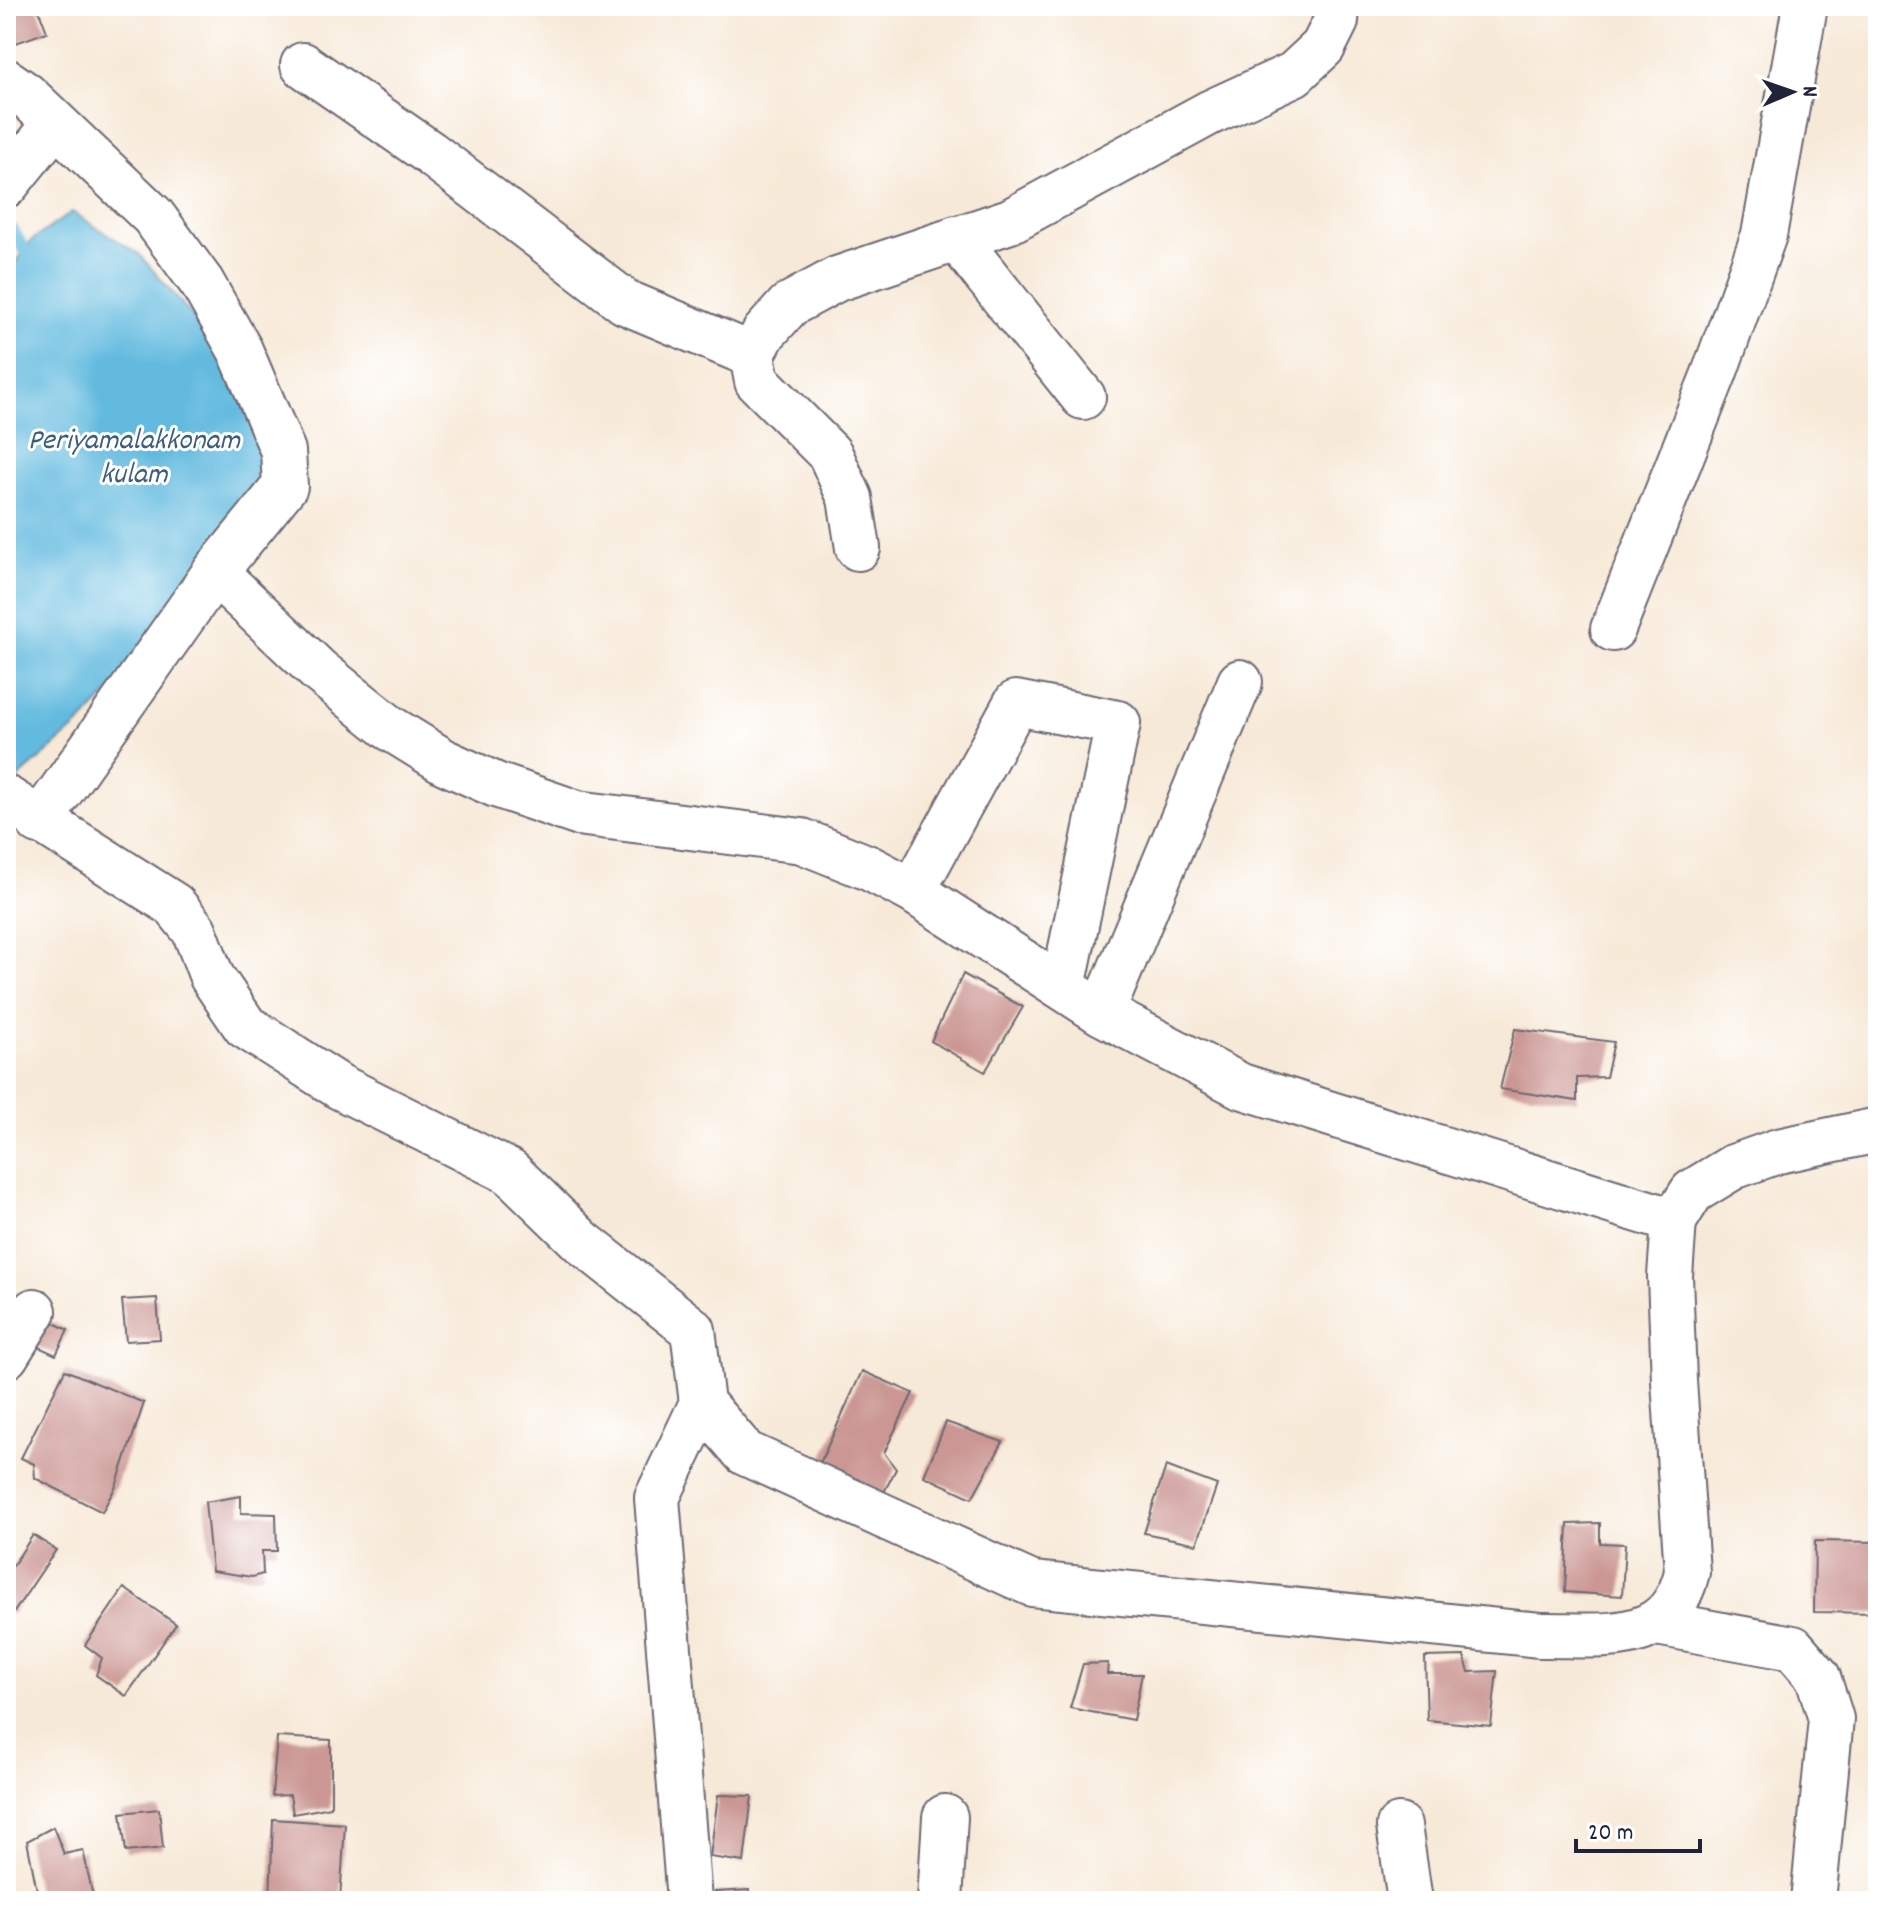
<svg xmlns="http://www.w3.org/2000/svg" width="1884" height="1907" font-family="Dekko,sans-serif">
  <rect width="100%" height="100%" fill="#fff"/>
  <filter id="ink" filterUnits="userSpaceOnUse"><feTurbulence type="fractalNoise" baseFrequency=".0125" numOctaves="2"/><feDisplacementMap in="SourceGraphic" scale="16" xChannelSelector="R" yChannelSelector="G"/><feConvolveMatrix kernelMatrix="1 2 1 2 8 2 1 2 1" color-interpolation-filters="sRGB"/></filter>
  <filter id="wash" filterUnits="userSpaceOnUse"><feTurbulence type="fractalNoise" baseFrequency=".006" numOctaves="4" result="noise"/><feDisplacementMap in="SourceGraphic" scale="32" xChannelSelector="R" yChannelSelector="G"/><feGaussianBlur stdDeviation="1.8" result="paint"/><feColorMatrix in="noise" values="0 0 0 0 0 0 0 0 0 0 0 0 0 0 0 0 0 1.4 0 .05"/><feComposite in="paint" operator="in"/></filter>
  <g filter="url(#wash)">
    <rect width="100%" height="100%" fill="#f7e9d7"/>
    <!-- water -->
    <path fill="#62badf" stroke="#426e8d" stroke-width="2" d="M72 212 139 254 196 320 246 388 278 477 146 653 81 723 13 782 6 777V277L31 241Z"/>
    <g fill="none" stroke-linecap="round" stroke-linejoin="round">
      <!-- stream -->
      <path stroke="#62badf" stroke-width="12" d="M12 229 32 262"/>
    </g>
    <g id="blocks">
      <!-- building -->
      <path fill="#cb9693" d="M6 6H37L47 32 16 43Z
        M963 974 1023 1007 985 1072 931 1041Z
        M1515 1029 1614 1042 1606 1077 1577 1078V1101L1500 1089Z
        M157 1298 160 1339 126 1341 122 1300Z
        M34 1313 68 1330 56 1355 21 1339Z
        M65 1370 144 1403 116 1486 102 1512 35 1478 34 1464 21 1458Z
        M862 1371 913 1393 884 1453 896 1469 881 1498 814 1476Z
        M946 1422 1003 1442 972 1498 924 1476Z
        M1166 1466 1217 1485 1197 1544 1144 1533Z
        M241 1496V1513L276 1514 277 1551H262L263 1574 252 1577 212 1571 205 1502Z
        M1600 1523V1543L1625 1544 1622 1596 1565 1592 1568 1524Z
        M33 1535 56 1550 12 1615 6 1611V1576Z
        M1815 1541 1878 1542V1613L1814 1612Z
        M124 1588 176 1624 126 1696 96 1675 102 1658 85 1645Z
        M1464 1656 1469 1672 1497 1671 1491 1726 1427 1720 1425 1657Z
        M1108 1663 1107 1674H1142L1133 1720 1070 1708 1083 1664Z
        M277 1737 331 1740V1807L293 1814 290 1795 272 1796Z
        M718 1795 752 1796 744 1862 710 1857Z
        M159 1809 163 1848 126 1852 121 1813Z
        M273 1819 345 1824 340 1901H270Z
        M53 1827 64 1854 83 1850 94 1901H39L27 1841Z
        M749 1890 748 1901H715V1892Z"/>
    </g>
  </g>
  <g filter="url(#ink)">
    <use href="#blocks" fill-opacity="0" stroke="#6d6872" stroke-width="2"/>
    <g fill="none" stroke-linecap="round" stroke-linejoin="round">
      <defs>
        <path id="minor" d="M303 65 430 153 625 302 752 355
          M6 81 26 95 153 216 202 283 240 350 283 451 285 486 215 572 319 671 390 728 445 762 496 785 577 813 802 841 869 868 913 891 1102 1013 1241 1086 1674 1221
          M6 185 55 124
          M956 238 1083 397
          M858 548 850 498 830 454 757 381 752 355 764 333 789 305 837 279 1010 221 1209 113 1294 74 1323 47 1336 21 1337 6
          M1613 629 1714 374 1764 235 1805 6
          M6 798 174 905 194 930 212 977 245 1026 340 1087 510 1172 582 1242 693 1330 702 1403 657 1498 689 1901
          M39 822 215 572
          M913 891 1016 703 1118 723 1063 987
          M1102 1013 1240 682
          M6 1356 34 1311
          M702 1403 745 1453 1032 1584 1540 1635C1603 1634 1669 1649 1687 1572L1674 1381 1670 1276 1674 1221 1692 1192 1733 1167 1778 1151 1878 1130
          M1657 1623 1793 1648 1818 1677 1831 1719 1813 1901
          M1399 1826 1410 1901
          M940 1901 945 1817"/>
      </defs>
      <!-- minor casing -->
      <use href="#minor" stroke="#6d6872" stroke-width="48"/>
      <!-- minor -->
      <use href="#minor" stroke="#fff" stroke-width="44"/>
    </g>
  </g>
  <g text-anchor="middle" stroke-width="6" stroke-linejoin="round" paint-order="stroke">
    <!-- water labels -->
    <g font-size="30" font-style="italic" fill="#3c5f7d" stroke="#fff">
      <text x="134" y="448">Periyamalakkonam<tspan x="134" dy="34">kulam</tspan></text>
    </g>
  </g>
  <!-- margin -->
  <rect width="1884" height="1907" fill="none" stroke="#fff" stroke-width="32"/>
  <!-- north arrow -->
  <g transform="translate(1792 92) rotate(88)" stroke="#ffffff" stroke-width="6" paint-order="stroke">
  <path d="M0-6L14 30L0 20L-14 30Z" fill="#22223b"/>
  <text y="-12" font-size="22" font-weight="bold" text-anchor="middle" fill="#22223b">N</text>
  </g>
  <!-- scale -->
  <path d="M1576 1839v12h124v-12" fill="none" stroke="#22223b" stroke-width="4"/>
  <text x="1588" y="1839" font-size="24" fill="#22223b" stroke="#ffffff" stroke-width="6" paint-order="stroke">20 m</text>
</svg>
